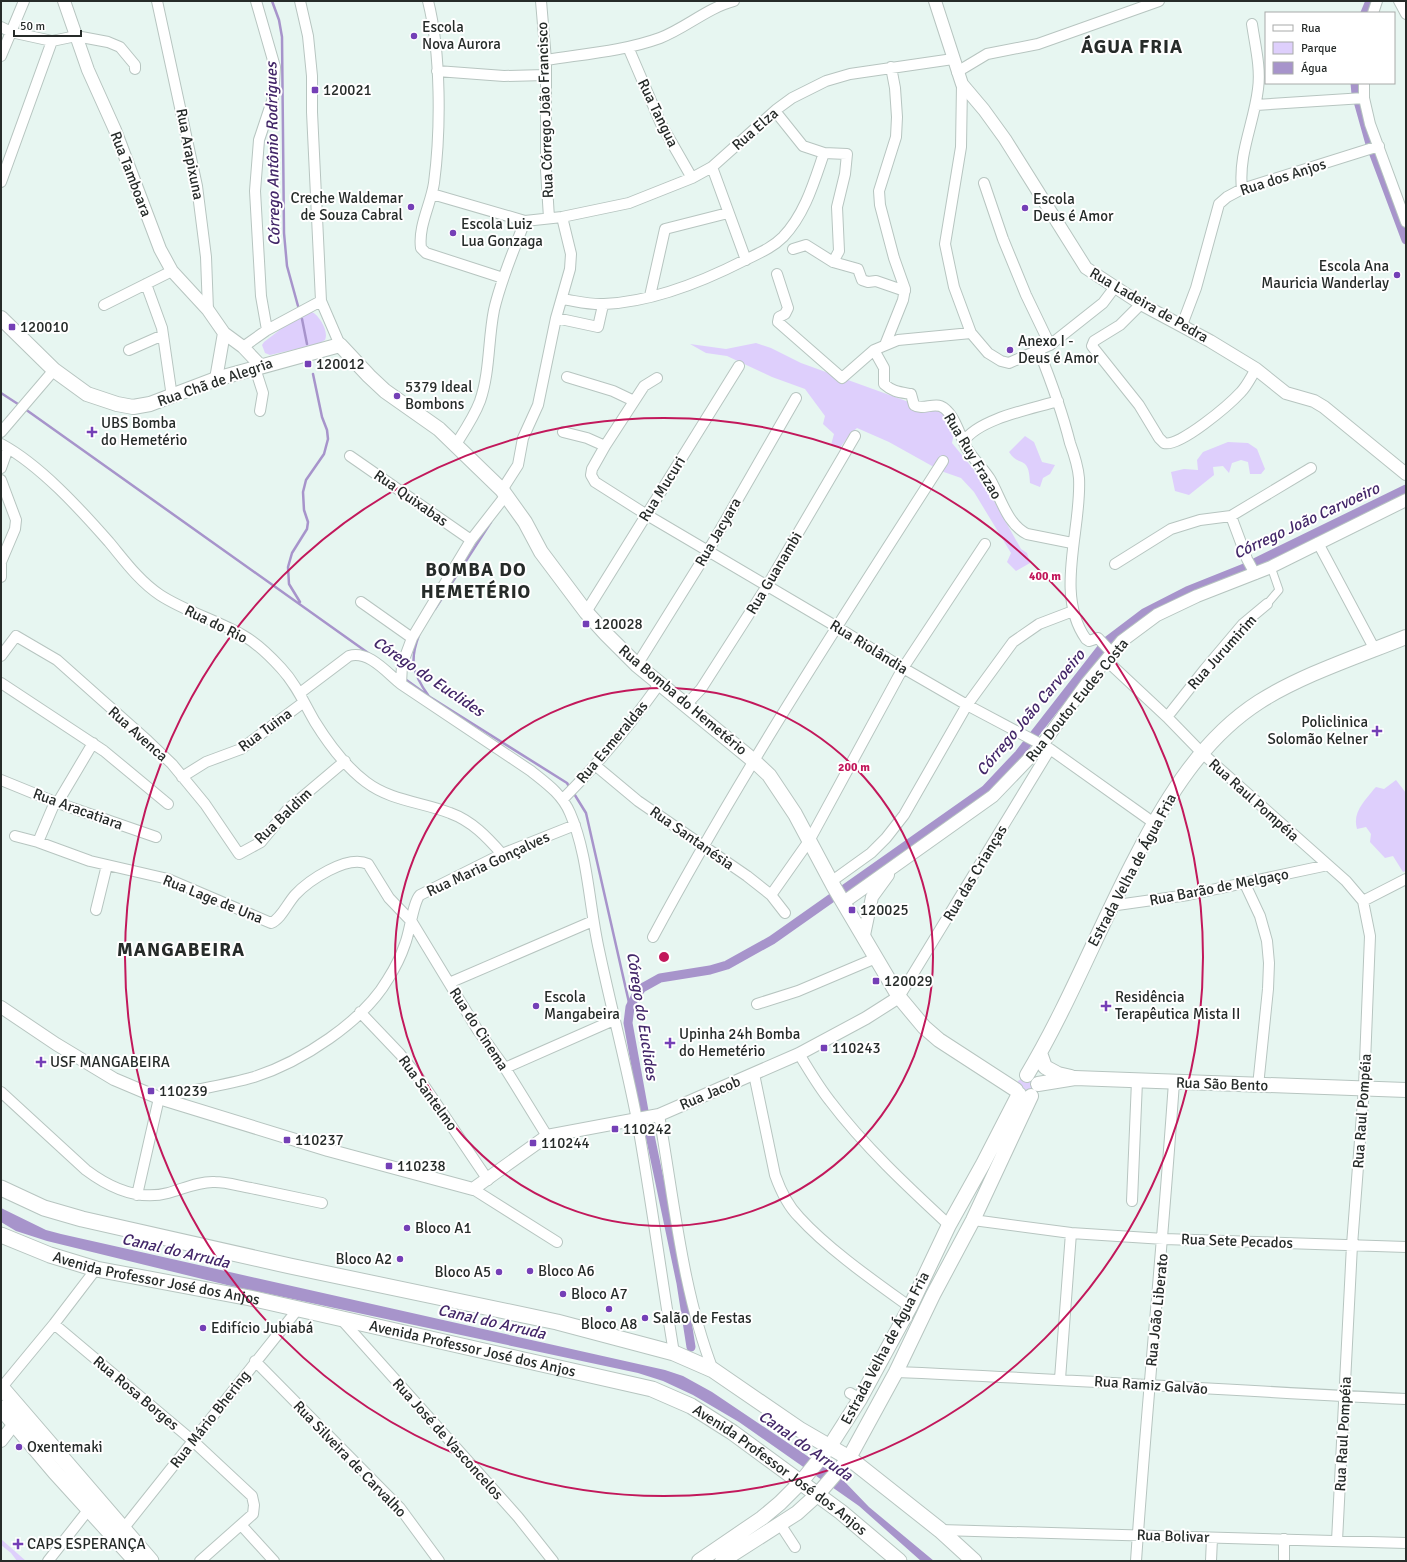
<svg xmlns="http://www.w3.org/2000/svg" width="1407" height="1562" font-family="Signika,sans-serif">
  <rect width="100%" height="100%" fill="#e7f6f1"/>
  <!-- green -->
  <path fill="#decffc" d="M312 312C320 316 329 332 325 340L318 344 270 355 265 353 262 345 264 342 290 322Z
    M756 343 771 348 801 363 906 401 934 410 950 412 955 429 952 443 983 481 1021 549 1027 553 1030 563 1016 571 1007 562 1011 553 974 492 961 478 941 471 889 442 857 428 850 434 840 448 831 445 834 434 823 424 825 416 805 389 772 377 727 356 706 353 690 344 726 349Z
    M1025 436 1034 442 1042 462 1055 465 1050 474 1043 478 1040 487 1030 483C1029 454 1019 468 1009 452Z
    M1228 442 1248 443 1257 449 1265 469 1261 474H1250L1248 462 1241 460 1232 463 1229 473 1223 466 1213 467 1214 475 1189 495 1175 491 1171 472 1184 469 1198 470 1197 460 1203 452Z
    M1396 780 1406 793V871L1403 872 1393 856 1385 858 1370 842 1371 834 1366 827 1357 829C1352 812 1365 801 1374 789L1376 787 1384 789Z
    M1026 1076 1036 1082V1090L1026 1095 1016 1089 1018 1081Z
    M1 1539 26 1561H17L11 1553 1 1545Z"/>
  <!-- water -->
  <path fill="#a794cb" d="M1 1208 46 1230 61 1234 665 1370 683 1376 712 1392 843 1480 869 1507 934 1561H921L859 1506 739 1422 693 1395 663 1381 638 1373 227 1285 47 1241 16 1231 1 1222Z"/>
  <g fill="none" stroke-linecap="round" stroke-linejoin="round">
    <!-- stream -->
    <path stroke="#a794cb" stroke-width="2.5" d="M272 1 279 20 282 37 284 233 287 266 298 306
      M302 319 307 344
      M1 393 21 406
      M25 409 371 655
      M300 602 289 584 288 567 292 553 307 529 308 522 304 510 303 492 306 480 324 454 328 439 327 430 322 417 313 374
      M435 609 491 522
      M419 635C409 661 413 674 428 695
      M405 679 430 697 567 783 570 788
      M573 792 586 813 630 1007"/>
    <!-- canal -->
    <path stroke="#a794cb" stroke-width="9" d="M1365 13 1370 1
      M1355 83 1356 94 1370 144 1406 240
      M644 1111 628 1023 630 1007 635 997 642 988 660 978 710 970 727 965 772 940 985 790 1019 754 1107 641 1144 613 1187 591 1242 569 1406 489
      M648 1126 681 1283 691 1347"/>
    <defs>
      <path id="pedestrian" d="M1267 604 1279 590 1271 567"/>
      <path id="minor" d="M157 1 197 186 206 257 208 310
        M256 1 275 67 273 98 259 140 255 191 261 296 267 330
        M300 1 308 36 312 76V112L321 301 340 345
        M428 1C441 52 441 130 434 183 431 204 418 226 421 248L426 253 503 278
        M541 1 546 60V170L549 218
        M1399 1 1406 14
        M1373 13 1377 1
        M1 27 11 32 52 41 76 36 108 42 120 47 135 65V69
        M628 47 661 124 692 178
        M1 56 24 1
        M546 60C584 54 624 51 660 38 686 28 707 8 734 1
        M437 71 504 76 546 75
        M957 72 987 54 1038 44 1159 1
        M1364 83V98L1370 124 1406 222
        M962 84 961 147 945 244 954 287 971 333 988 353 1001 361 1009 363 1050 345 1103 303 1115 287
        M1256 105 1364 98
        M775 111 803 146 824 153 847 154 845 174 837 207 839 251 833 262
        M712 167 746 260
        M1 182 52 41
        M984 183 1003 239 1026 295 1050 345
        M1242 189C1238 154 1254 123 1258 89 1261 68 1255 45 1252 24
        M432 194 525 221 562 217 629 203 692 178 712 167 777 109 792 98 826 81 850 74 953 59
        M793 249 806 245 833 262 858 269 862 280 868 282 876 281 905 291
        M777 274 788 308 785 314 779 317 778 322 842 378 874 350 898 340 971 333
        M146 284 162 328 172 397
        M650 296 665 229 728 213
        M562 299C576 301 590 305 604 304 653 302 702 282 745 260 759 253 772 248 783 237 805 214 814 182 824 153
        M1141 304 1120 325 1094 341 1092 346 1139 405 1159 438 1164 443C1179 448 1230 404 1241 392 1247 386 1251 377 1256 369
        M104 305 172 271
        M556 318 598 327 603 305
        M1182 325 1196 288 1219 204 1227 197 1242 189 1379 146
        M885 345 903 300 905 289 894 258 880 205 879 191 896 137 897 117 895 88 891 67
        M243 347 267 330 321 301
        M129 350 163 335
        M874 350 884 368V384C893 392 899 392 911 394L914 405C923 411 935 401 944 408 955 416 960 436 966 447 973 459 983 468 990 479 1001 498 1007 524 1027 534L1072 543
        M1039 351C1051 381 1062 411 1070 443 1074 454 1078 467 1079 478 1082 529 1054 594 1086 639L1089 641 1098 638 1112 653
        M255 368 263 393 260 411
        M567 377 613 391 634 401
        M657 378 644 386 605 446 592 469 591 475 595 482 647 515 837 627 903 668 967 705 1050 749 1154 823
        M1 432 54 370
        M563 432 587 438 605 446
        M964 441C980 418 1032 409 1058 401
        M1 444C40 465 80 509 109 542 124 560 139 581 160 595 186 612 217 620 244 636 258 644 270 656 281 668 296 684 304 703 315 722 328 743 346 767 366 782 391 801 422 802 450 813 472 821 487 837 502 854
        M456 444C465 430 474 417 480 401 490 372 488 340 494 310 501 279 514 250 525 221
        M350 456 471 540
        M1 468 8 448
        M1 480 16 520 15 529 1 562V577
        M502 490 518 465 523 438 538 405 556 318 570 269 571 254 562 217
        M506 495 471 540 412 638 402 665 401 684 531 771C546 783 562 794 570 813 588 854 589 906 599 950 611 1007 626 1063 637 1120 651 1197 661 1275 674 1353
        M1231 516 1247 559 1255 574
        M1318 543 1374 648
        M1115 564 1171 529 1200 520 1231 516 1311 468
        M361 602 412 638
        M586 612 739 366
        M1 656 16 636 57 660 148 741 172 764 205 804 239 854 261 842 288 809 345 761
        M1106 660 1167 717 1202 753 1346 881 1363 901 1370 936 1364 1088 1352 1245 1337 1541
        M637 665 708 551 796 398
        M1 683 104 751 168 804
        M300 693 349 656C369 650 387 673 401 684
        M686 705 701 689 767 586 855 436
        M1167 717 1205 669 1243 624 1267 604
        M596 766 638 801 747 876 771 895 785 913
        M182 777 206 762 241 749 304 702
        M1 780 55 802 156 837
        M563 799C599 763 630 725 660 683
        M58 802 93 743
        M15 836 38 842 90 861 168 879 271 923C281 919 287 904 295 895 308 881 347 854 368 864L389 898 412 922 477 1029 505 1068 547 1136
        M38 842 55 802
        M832 881 871 853 886 838 904 815 967 705 1013 642 1039 624 1073 611
        M1245 884 1260 916 1267 941 1269 963 1268 989 1258 1086
        M771 895 809 841 903 668 985 544
        M1363 901 1406 879
        M1110 906 1188 895 1328 865
        M96 910 107 865
        M653 937C741 773 843 617 943 461
        M449 983 593 921
        M899 997 1050 749
        M757 1004 798 991 876 958
        M360 1012 400 1054 419 1078 488 1180
        M799 1054C809 1070 818 1086 830 1101 864 1146 907 1186 949 1225
        M505 1068 614 1020
        M754 1074 775 1175C780 1189 788 1206 799 1217 828 1249 874 1281 910 1307
        M1 1092 86 1170C110 1188 138 1201 168 1193 183 1189 199 1181 215 1182 227 1182 239 1186 251 1188 275 1193 299 1198 322 1203
        M659 1115C674 1199 682 1290 713 1370
        M473 1189 557 1242
        M137 1195 159 1098C190 1090 223 1086 254 1077 301 1062 363 1022 388 979 395 968 401 956 405 944 410 932 413 902 420 895L502 854 575 825
        M1132 1201 1137 1081
        M973 1220 1071 1233 1164 1239 1406 1247
        M341 1319 518 1517 553 1561
        M54 1324 193 1441 252 1496 254 1505 253 1514 200 1561
        M255 1361 400 1508 439 1561
        M896 1372C1066 1379 1236 1391 1406 1399
        M1060 1379 1071 1233
        M2 1387 54 1324 96 1269
        M850 1393 860 1399
        M780 1524 795 1547
        M242 1526 274 1561
        M123 1529 298 1309
        M940 1530 1406 1543
        M48 1561 89 1509
        M1136 1561C1147 1401 1163 1242 1174 1082
        M1211 1561 1212 1538
        M1284 1561V1539"/>
      <path id="tertiary" d="M64 1 88 70 115 130 160 249 172 271 208 310 224 333 243 347 261 366
        M935 1 962 84 984 110 1005 139 1086 268 1141 304 1210 341 1256 369 1286 393 1314 401 1324 407 1406 474
        M216 379 224 333
        M844 902 993 796 1042 745 1087 683 1122 641 1157 615 1197 596 1271 567 1406 500
        M864 935 872 897 888 875
        M1 1007 56 1044 114 1079 159 1098 328 1150 473 1189 547 1136 659 1115 799 1054 866 1018 899 997
        M1 1441 14 1424"/>
      <path id="secondary" d="M1 318 54 370 87 394 117 404 133 407 150 404 216 379 340 345 369 376 385 391 439 429 502 490 525 522 541 552 586 612 606 634 637 665 754 761 769 775 795 814 834 887 899 997 924 1027 939 1040 1016 1090
        M1040 1053 1045 1067 1058 1074 1071 1077
        M1027 1075C1069 1005 1099 927 1137 855 1167 797 1203 738 1259 702 1301 675 1359 656 1406 637
        M1038 1084 1075 1078 1406 1090
        M699 1561 762 1518 780 1503 801 1482 830 1446 860 1399 910 1307 949 1225 983 1164 1019 1094
        M722 1561 797 1513 818 1494 849 1458 896 1372 933 1295 973 1220 1031 1096"/>
      <g id="primary">
        <path d="M1 1188 44 1208 82 1219 290 1266 557 1322 674 1353 713 1370 799 1429 849 1458 940 1530 974 1561"/>
        <path id="s1" d="M1 1235 50 1255 96 1269 250 1298 652 1389 691 1406 732 1432 841 1512 899 1561"/>
        <path d="M1 1387 151 1561"/>
        <path d="M1 1408 55 1472 136 1561"/>
      </g>
    </defs>
    <!-- pedestrian casing -->
    <use href="#pedestrian" stroke="#b7c5c0" stroke-width="9"/>
    <!-- minor casing -->
    <use href="#minor" stroke="#b7c5c0" stroke-width="12"/>
    <!-- tertiary casing -->
    <use href="#tertiary" stroke="#b7c5c0" stroke-width="14"/>
    <!-- secondary casing -->
    <use href="#secondary" stroke="#b7c5c0" stroke-width="16"/>
    <!-- primary casing -->
    <use href="#primary" stroke="#b7c5c0" stroke-width="17"/>
    <!-- pedestrian -->
    <use href="#pedestrian" stroke="#fff" stroke-width="7"/>
    <!-- minor -->
    <use href="#minor" stroke="#fff" stroke-width="10"/>
    <!-- tertiary -->
    <use href="#tertiary" stroke="#fff" stroke-width="12"/>
    <!-- secondary -->
    <use href="#secondary" stroke="#fff" stroke-width="14"/>
    <!-- primary -->
    <use href="#primary" stroke="#fff" stroke-width="15"/>
  </g>
  <!-- distance rings -->
  <g fill="none" stroke="#c2185b" stroke-width="2">
    <circle cx="664" cy="957" r="269"/>
    <circle cx="664" cy="957" r="539"/>
  </g>
  <!-- markers -->
  <g fill="#743fb6" stroke="#fff" stroke-width="1.5">
    <circle cx="414" cy="36" r="4"/>
    <rect x="311" y="86" width="8" height="8" rx="2"/>
    <circle cx="411" cy="207" r="4"/>
    <circle cx="1025" cy="208" r="4"/>
    <circle cx="453" cy="233" r="4"/>
    <circle cx="1397" cy="275" r="4"/>
    <rect x="8" y="323" width="8" height="8" rx="2"/>
    <circle cx="1010" cy="350" r="4"/>
    <rect x="304" y="360" width="8" height="8" rx="2"/>
    <circle cx="397" cy="396" r="4"/>
    <path d="M90 426h4v4h4v4h-4v4h-4v-4h-4v-4h4z"/>
    <rect x="582" y="620" width="8" height="8" rx="2"/>
    <path d="M1375 725h4v4h4v4h-4v4h-4v-4h-4v-4h4z"/>
    <rect x="848" y="906" width="8" height="8" rx="2"/>
    <rect x="872" y="977" width="8" height="8" rx="2"/>
    <circle cx="536" cy="1006" r="4"/>
    <path d="M1104 1000h4v4h4v4h-4v4h-4v-4h-4v-4h4z"/>
    <path d="M668 1037h4v4h4v4h-4v4h-4v-4h-4v-4h4z"/>
    <rect x="820" y="1044" width="8" height="8" rx="2"/>
    <path d="M39 1056h4v4h4v4h-4v4h-4v-4h-4v-4h4z"/>
    <rect x="147" y="1087" width="8" height="8" rx="2"/>
    <rect x="611" y="1125" width="8" height="8" rx="2"/>
    <rect x="283" y="1136" width="8" height="8" rx="2"/>
    <rect x="529" y="1139" width="8" height="8" rx="2"/>
    <rect x="385" y="1162" width="8" height="8" rx="2"/>
    <circle cx="407" cy="1228" r="4"/>
    <circle cx="400" cy="1259" r="4"/>
    <circle cx="530" cy="1271" r="4"/>
    <circle cx="499" cy="1272" r="4"/>
    <circle cx="563" cy="1294" r="4"/>
    <circle cx="609" cy="1309" r="4"/>
    <circle cx="645" cy="1318" r="4"/>
    <circle cx="203" cy="1328" r="4"/>
    <circle cx="19" cy="1447" r="4"/>
    <path d="M16 1538h4v4h4v4h-4v4h-4v-4h-4v-4h4z"/>
  </g>
  <g text-anchor="middle" stroke-width="4" stroke-linejoin="round" paint-order="stroke">
    <!-- poi labels -->
    <g font-size="15" fill="#262b29" stroke="#fff" text-anchor="start">
      <text x="422" y="32">Escola<tspan x="422" dy="17">Nova Aurora</tspan></text>
      <text x="323" y="95">120021</text>
      <text x="403" y="203" text-anchor="end">Creche Waldemar<tspan x="403" dy="17">de Souza Cabral</tspan></text>
      <text x="1033" y="204">Escola<tspan x="1033" dy="17">Deus é Amor</tspan></text>
      <text x="461" y="229">Escola Luiz<tspan x="461" dy="17">Lua Gonzaga</tspan></text>
      <text x="1389" y="271" text-anchor="end">Escola Ana<tspan x="1389" dy="17">Mauricia Wanderlay</tspan></text>
      <text x="20" y="332">120010</text>
      <text x="1018" y="346">Anexo I -<tspan x="1018" dy="17">Deus é Amor</tspan></text>
      <text x="316" y="369">120012</text>
      <text x="405" y="392">5379 Ideal<tspan x="405" dy="17">Bombons</tspan></text>
      <text x="101" y="428">UBS Bomba<tspan x="101" dy="17">do Hemetério</tspan></text>
      <text x="594" y="629">120028</text>
      <text x="1368" y="727" text-anchor="end">Policlinica<tspan x="1368" dy="17">Solomão Kelner</tspan></text>
      <text x="860" y="915">120025</text>
      <text x="884" y="986">120029</text>
      <text x="544" y="1002">Escola<tspan x="544" dy="17">Mangabeira</tspan></text>
      <text x="1115" y="1002">Residência<tspan x="1115" dy="17">Terapêutica Mista II</tspan></text>
      <text x="679" y="1039">Upinha 24h Bomba<tspan x="679" dy="17">do Hemetério</tspan></text>
      <text x="832" y="1053">110243</text>
      <text x="50" y="1067">USF MANGABEIRA</text>
      <text x="159" y="1096">110239</text>
      <text x="623" y="1134">110242</text>
      <text x="295" y="1145">110237</text>
      <text x="541" y="1148">110244</text>
      <text x="397" y="1171">110238</text>
      <text x="415" y="1233">Bloco A1</text>
      <text x="392" y="1264" text-anchor="end">Bloco A2</text>
      <text x="538" y="1276">Bloco A6</text>
      <text x="491" y="1277" text-anchor="end">Bloco A5</text>
      <text x="571" y="1299">Bloco A7</text>
      <text x="653" y="1323">Salão de Festas</text>
      <text x="609" y="1329" text-anchor="middle">Bloco A8</text>
      <text x="211" y="1333">Edifício Jubiabá</text>
      <text x="27" y="1452">Oxentemaki</text>
      <text x="27" y="1549">CAPS ESPERANÇA</text>
    </g>
    <!-- street labels -->
    <g font-size="15" fill="#262b29" stroke="#fff">
      <text transform="translate(545 110) rotate(-92)" y="5">Rua Córrego João Francisco</text>
      <text transform="translate(658 113) rotate(64)" y="5">Rua Tangua</text>
      <text transform="translate(755 129) rotate(-41)" y="5">Rua Elza</text>
      <text transform="translate(190 154) rotate(79)" y="5">Rua Arapixuna</text>
      <text transform="translate(131 174) rotate(69)" y="5">Rua Tamboara</text>
      <text transform="translate(1283 177) rotate(-18)" y="5">Rua dos Anjos</text>
      <text transform="translate(1149 305) rotate(30)" y="5">Rua Ladeira de Pedra</text>
      <text transform="translate(215 382) rotate(-19)" y="5">Rua Chã de Alegria</text>
      <text transform="translate(973 456) rotate(59)" y="5">Rua Ruy Frazao</text>
      <text transform="translate(662 489) rotate(-58)" y="5">Rua Mucuri</text>
      <text transform="translate(411 498) rotate(35)" y="5">Rua Quixabas</text>
      <text transform="translate(718 532) rotate(-60)" y="5">Rua Jacyara</text>
      <text transform="translate(774 573) rotate(-59)" y="5">Rua Guanambi</text>
      <text transform="translate(216 624) rotate(26)" y="5">Rua do Rio</text>
      <text transform="translate(869 647) rotate(32)" y="5">Rua Riolândia</text>
      <text transform="translate(1222 652) rotate(-48)" y="5">Rua Jurumirim</text>
      <text transform="translate(683 700) rotate(40)" y="5">Rua Bomba do Hemetério</text>
      <text transform="translate(1077 700) rotate(-51)" y="5">Rua Doutor Eudes Costa</text>
      <text transform="translate(265 730) rotate(-36)" y="5">Rua Tuina</text>
      <text transform="translate(138 734) rotate(42)" y="5">Rua Avenca</text>
      <text transform="translate(612 742) rotate(-50)" y="5">Rua Esmeraldas</text>
      <text transform="translate(1254 800) rotate(42)" y="5">Rua Raul Pompéia</text>
      <text transform="translate(78 809) rotate(20)" y="5">Rua Aracatiara</text>
      <text transform="translate(283 816) rotate(-44)" y="5">Rua Baldim</text>
      <text transform="translate(692 838) rotate(35)" y="5">Rua Santanésia</text>
      <text transform="translate(488 864) rotate(-25)" y="5">Rua Maria Gonçalves</text>
      <text transform="translate(1132 870) rotate(-62)" y="5">Estrada Velha de Água Fria</text>
      <text transform="translate(975 873) rotate(-59)" y="5">Rua das Crianças</text>
      <text transform="translate(1219 887) rotate(-11)" y="5">Rua Barão de Melgaço</text>
      <text transform="translate(213 899) rotate(22)" y="5">Rua Lage de Una</text>
      <text transform="translate(479 1029) rotate(57)" y="5">Rua do Cinema</text>
      <text transform="translate(1222 1084) rotate(2)" y="5">Rua São Bento</text>
      <text transform="translate(428 1093) rotate(54)" y="5">Rua Santelmo</text>
      <text transform="translate(710 1093) rotate(-23)" y="5">Rua Jacob</text>
      <text transform="translate(1362 1111) rotate(-86)" y="5">Rua Raul Pompéia</text>
      <text transform="translate(1237 1241) rotate(2)" y="5">Rua Sete Pecados</text>
      <text dy="5" stroke="none"><textPath href="#s1" startOffset="162">Avenida Professor José dos Anjos</textPath></text>
      <text transform="translate(1157 1310) rotate(-84)" y="5">Rua João Liberato</text>
      <text dy="5" stroke="none"><textPath href="#s1" startOffset="486">Avenida Professor José dos Anjos</textPath></text>
      <text transform="translate(885 1348) rotate(-62)" y="5">Estrada Velha de Água Fria</text>
      <text transform="translate(1151 1385) rotate(4)" y="5">Rua Ramiz Galvão</text>
      <text transform="translate(136 1393) rotate(40)" y="5">Rua Rosa Borges</text>
      <text transform="translate(210 1419) rotate(-52)" y="5">Rua Mário Bhering</text>
      <text transform="translate(1343 1434) rotate(-87)" y="5">Rua Raul Pompéia</text>
      <text transform="translate(448 1439) rotate(48)" y="5">Rua José de Vasconcelos</text>
      <text transform="translate(350 1459) rotate(46)" y="5">Rua Silveira de Carvalho</text>
      <text dy="5" stroke="none"><textPath href="#s1" startOffset="822">Avenida Professor José dos Anjos</textPath></text>
      <text transform="translate(1173 1536) rotate(2)" y="5">Rua Bolivar</text>
    </g>
    <!-- water labels -->
    <g font-size="16" font-style="italic" fill="#432769" stroke="#fff">
      <text transform="translate(272 154) rotate(-91)" y="6">Córrego Antônio Rodrigues</text>
      <text transform="translate(1306 520) rotate(-25)" y="6">Córrego João Carvoeiro</text>
      <text transform="translate(429 676) rotate(34)" y="6">Córego do Euclides</text>
      <text transform="translate(1030 712) rotate(-50)" y="6">Córrego João Carvoeiro</text>
      <text transform="translate(643 1016) rotate(81)" y="6">Córego do Euclides</text>
      <text transform="translate(176 1250) rotate(13)" y="6">Canal do Arruda</text>
      <text transform="translate(492 1321) rotate(13)" y="6">Canal do Arruda</text>
      <text transform="translate(806 1445) rotate(35)" y="6">Canal do Arruda</text>
    </g>
    <!-- district labels -->
    <g font-size="19" font-weight="bold" letter-spacing="1" fill="#262b29" stroke="#fff">
      <text x="1132" y="53">ÁGUA FRIA</text>
      <text x="476" y="576">BOMBA DO<tspan x="476" dy="22">HEMETÉRIO</tspan></text>
      <text x="181" y="956">MANGABEIRA</text>
    </g>
  </g>
  <circle cx="664" cy="957" r="6" fill="#c2185b" stroke="#fff" stroke-width="2"/>
  <g font-size="12" text-anchor="middle" font-weight="bold" fill="#c2185b" stroke="#fff" stroke-width="4" stroke-linejoin="round" paint-order="stroke">
    <text x="1045" y="580">400 m</text>
    <text x="854" y="771">200 m</text>
  </g>
  <!-- border -->
  <rect width="1407" height="1562" fill="none" stroke="#262b29" stroke-width="4"/>
  <!-- legend -->
  <rect x="1265" y="12" width="130" height="72" fill="#ffffff" stroke="#a8aaa9"/>
  <rect x="1273" y="25" width="20" height="6" fill="#ffffff" stroke="#a8aaa9"/>
  <text x="1301" y="32" font-size="12" fill="#262b29">Rua</text>
  <rect x="1273" y="42" width="20" height="12" fill="#decffc" stroke="#a8aaa9"/>
  <text x="1301" y="52" font-size="12" fill="#262b29">Parque</text>
  <rect x="1273" y="62" width="20" height="12" fill="#a794cb" stroke="#a8aaa9"/>
  <text x="1301" y="72" font-size="12" fill="#262b29">Água</text>
  <!-- scale -->
  <path d="M14 30v6h67v-6" fill="none" stroke="#262b29" stroke-width="2"/>
  <text x="20" y="30" font-size="12" fill="#262b29" stroke="#ffffff" stroke-width="3" paint-order="stroke">50 m</text>
</svg>
